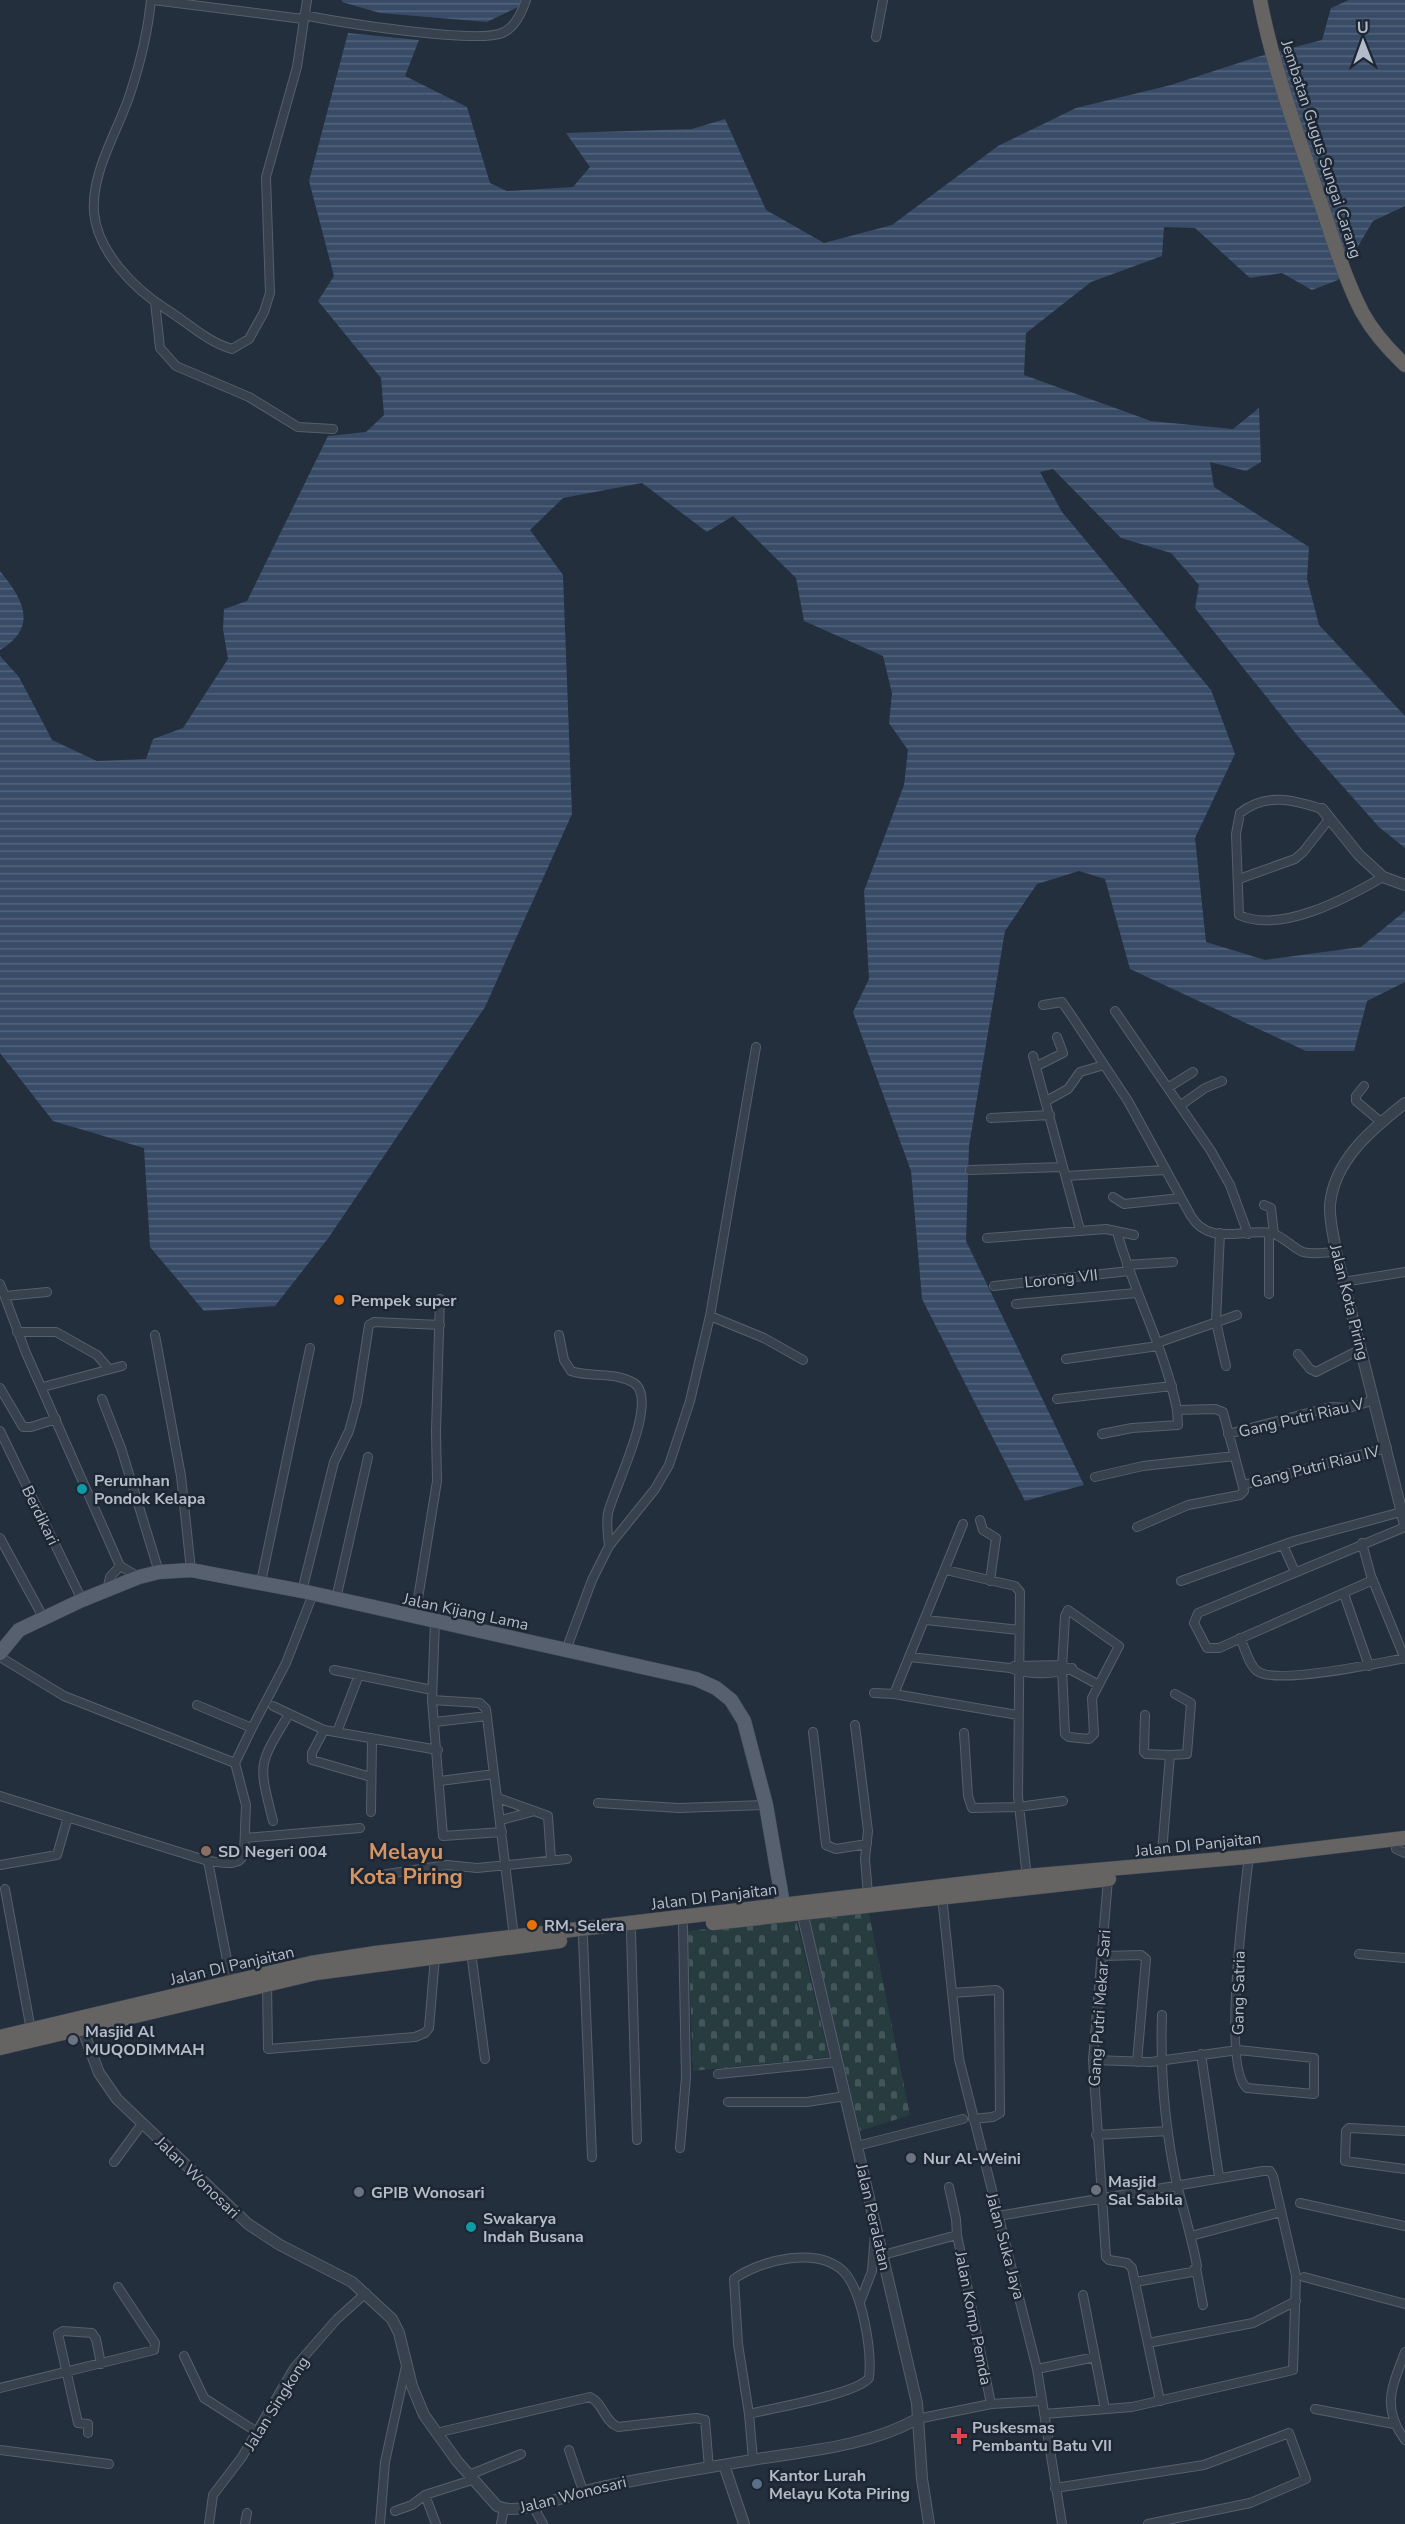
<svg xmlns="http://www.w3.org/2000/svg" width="1405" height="2524" font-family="'Nunito Sans',sans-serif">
  <defs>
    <pattern id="cemetery-stones" width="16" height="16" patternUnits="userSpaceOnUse" patternTransform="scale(1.5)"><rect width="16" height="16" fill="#263c3f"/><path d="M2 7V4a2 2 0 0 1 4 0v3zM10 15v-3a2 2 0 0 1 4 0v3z" fill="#435659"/></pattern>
    <pattern id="water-rules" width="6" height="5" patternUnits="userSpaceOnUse" patternTransform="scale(1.5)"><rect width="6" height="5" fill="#394c67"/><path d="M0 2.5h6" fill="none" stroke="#53647b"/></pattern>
  </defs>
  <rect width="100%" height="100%" fill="#242f3e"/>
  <!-- cemetery -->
  <path fill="url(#cemetery-stones)" d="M868 1909 910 2115 860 2131 809 1918Z
    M796 1919 829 2057 693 2071 688 1931Z"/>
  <!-- water -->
  <path fill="url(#water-rules)" d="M342 0H521L518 7 487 22 380 13 342 2Z
    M1349 0H1405V206L1373 221 1338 280 1312 290 1282 273 1250 278 1195 228 1164 227 1162 256 1091 282 1026 333 1024 375 1151 421 1233 429 1259 408 1261 462 1246 471 1210 462 1214 487 1309 547 1307 579 1319 625 1405 716V848L1379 827 1297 735 1195 608 1199 585 1171 553 1121 538 1053 469 1040 472 1062 512 1211 690 1235 754 1195 838 1206 942 1265 960 1361 947 1405 911V982L1367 1001 1354 1051H1306L1130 969 1105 879 1079 871 1037 884 1005 931 969 1146 966 1241 1084 1485 1025 1501 922 1299 911 1171 853 1012 869 979 864 891 904 785 908 750 889 723 892 693 883 656 804 621 796 578 733 516 707 532 642 483 563 498 530 530 563 575 572 814 485 1007 329 1237 275 1306 204 1311 150 1247 144 1148 53 1121 0 1053V656L19 677 52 740 97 761 146 759 153 739 183 728 228 659 223 629 224 609 247 601 328 436 366 432 384 415 381 378 318 301 334 276 309 181 348 33 419 40 405 76 467 107 490 183 507 191 573 187 590 167 566 133 692 129 725 119 766 210 824 243 892 225 998 146 1076 108 1171 85 1257 57 1322 40 1331 8Z
    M0 571C23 599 39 627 0 650Z"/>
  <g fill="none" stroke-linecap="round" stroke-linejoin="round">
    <defs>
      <path id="minor" d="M151 0C148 31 140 64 130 94 118 131 91 172 94 212 97 251 134 289 166 309 187 322 207 342 232 349L249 339 264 312 270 293 266 177 297 67 307 0
        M153 0 303 19
        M304 15C337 22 475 44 502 33 515 28 522 12 526 0
        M876 37 883 0
        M155 302 160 348 176 366 249 397 298 427 333 429
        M1322 809C1294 800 1266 792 1240 813L1236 834 1239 915C1281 934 1347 898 1383 877
        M1239 879 1295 859 1303 852 1330 818
        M1043 1005 1062 1002 1071 1015 1128 1101 1191 1216C1210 1247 1243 1228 1271 1233 1284 1236 1292 1248 1303 1252 1313 1255 1326 1252 1336 1252
        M1115 1011 1211 1151 1230 1185 1248 1234
        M1033 1056 1080 1230
        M1037 1066 1063 1053 1057 1037
        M1364 1086 1356 1096V1101L1381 1122
        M1169 1087 1193 1072
        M1046 1101 1068 1089 1080 1072 1104 1065
        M1181 1105 1205 1088 1222 1081
        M991 1118 1050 1115
        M970 1170 1063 1167
        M1066 1176 1165 1170
        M1113 1197 1124 1204 1181 1198
        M1264 1205 1271 1208 1274 1234
        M1117 1232C1134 1293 1165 1349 1177 1410L1215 1409 1223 1412 1244 1491 1240 1495 1188 1505 1137 1527
        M1220 1233 1216 1322 1226 1366
        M987 1238 1106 1229 1134 1235
        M1127 1265 1173 1262
        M1343 1282 1405 1272
        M0 1284 26 1353 120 1566
        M994 1286 1129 1271
        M1269 1294V1233
        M5 1296 47 1292
        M1016 1304 1136 1293
        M710 1316 764 1338 803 1360
        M17 1332H56L97 1355 109 1369
        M155 1335 181 1476 191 1570
        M559 1335 564 1360 571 1371C591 1378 614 1371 634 1383 660 1400 613 1490 608 1513 606 1524 608 1535 609 1546
        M1157 1343 1237 1315
        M1298 1354 1310 1369 1316 1372 1361 1349
        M1066 1359 1158 1346
        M43 1387 122 1366
        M0 1388 23 1427H31L56 1419
        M102 1399 121 1448 159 1572
        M1057 1399 1172 1386
        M0 1431 82 1600
        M1102 1434 1132 1428 1178 1425 1177 1410
        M1228 1434 1331 1407 1349 1408 1374 1400
        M1095 1477 1143 1466 1235 1456
        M1243 1485 1387 1448
        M980 1520 983 1530 996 1538 990 1581
        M963 1524 894 1694 1018 1715
        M0 1538 43 1617
        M1362 1543 1371 1576 1405 1659
        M1283 1545 1295 1572
        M946 1570 1015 1586 1020 1592 1018 1796 1027 1878
        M1373 1580 1219 1648H1207L1194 1623 1198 1613 1405 1527
        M1181 1581 1294 1541 1401 1512
        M261 1582 310 1348
        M107 1591 110 1577 120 1566 139 1577
        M302 1591 334 1462 349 1431 357 1402 369 1325 374 1322 440 1325
        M1344 1594 1369 1666
        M336 1599 368 1457
        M1068 1610 1119 1646 1092 1698 1094 1734 1089 1739 1069 1737 1065 1734 1062 1668 1065 1616Z
        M415 1617 437 1481 436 1431 440 1299
        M926 1620 1019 1630
        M435 1621 432 1700 443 1836 502 1832
        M1240 1638C1245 1648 1249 1665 1257 1671 1275 1685 1380 1663 1405 1658
        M566 1650 592 1580 609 1546 655 1489 669 1465 690 1401 710 1316 756 1047
        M0 1657 64 1696 235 1763 246 1805 244 1854C239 1868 221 1862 208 1861L0 1796
        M910 1657 1010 1668C1027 1675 1056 1675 1072 1668
        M1014 1666 1062 1665 1097 1684
        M334 1670 432 1690
        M874 1693 894 1694
        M432 1700 480 1703 486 1709 514 1937
        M197 1705 252 1728 235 1763
        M273 1706 324 1730 438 1750
        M1145 1715 1144 1752 1146 1754 1170 1755
        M435 1722 487 1716
        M855 1725 868 1831 865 1859 868 1894
        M252 1728 286 1663 313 1594
        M324 1730 312 1753V1760L371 1777
        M337 1732 359 1675
        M813 1732 826 1845 836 1849 867 1844
        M964 1733 968 1796 972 1808 1018 1807 1063 1801
        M440 1781 494 1774
        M498 1798 548 1816 551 1860
        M598 1803 679 1808 766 1805
        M371 1812 372 1738
        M501 1820 535 1811
        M273 1821C258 1762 258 1766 289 1714
        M245 1838 360 1828
        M1396 1849 1405 1853
        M208 1861 231 1981
        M0 1865 57 1855 68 1817
        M1161 1865 1170 1755 1187 1754 1191 1703 1175 1694
        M374 1876 447 1865 477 1868 567 1859
        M1108 1879 1093 2060 1106 2257 1109 2260 1127 2263 1132 2268 1160 2401
        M5 1889 31 2030
        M942 1896 959 2059 1037 2369 1062 2524
        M631 1932 637 2140
        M583 1938 592 2157
        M471 1952 485 2059
        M1359 1954 1405 1958
        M1102 1956 1141 1955 1146 1959 1137 2062
        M267 1984 268 2049 415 2037 425 2033 429 2028 435 1957
        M952 1993 996 1990 999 1992 1000 2113 993 2117 973 2119
        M1201 2054 1219 2177
        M1093 2060 1151 2062 1238 2050 1314 2058V2094L1247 2088C1222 2069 1244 1898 1248 1864
        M718 2074 837 2062
        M728 2102H807L846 2096
        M1405 2131 1349 2128 1346 2131 1345 2161 1405 2169
        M1096 2135 1168 2131
        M857 2146 963 2119
        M680 2148 686 2077 683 1926
        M114 2162 142 2124
        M949 2187 956 2219 957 2235
        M1300 2203 1405 2226
        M998 2216 1263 2171H1270L1273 2176 1296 2276 1293 2370 1132 2407 1044 2414
        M1191 2236 1281 2212
        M883 2255 957 2235 991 2404
        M1196 2268 1203 2305
        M1304 2277 1405 2304
        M1135 2282 1192 2272 1197 2266C1192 2239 1184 2212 1177 2185 1165 2129 1160 2072 1162 2015
        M1083 2295 1105 2409
        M860 2302 872 2271 875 2234
        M1148 2343 1253 2323 1296 2301
        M1405 2352C1392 2387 1381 2407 1405 2440
        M184 2356 204 2398 257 2432
        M1037 2369 1095 2357
        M0 2388 154 2350 155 2343 118 2287
        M1315 2409 1394 2424
        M749 2414 738 2344 734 2279C760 2260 817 2246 843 2271 863 2291 872 2352 869 2378 857 2394 773 2408 749 2414L753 2460
        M917 2419 991 2404 1041 2401
        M88 2433V2424L78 2423 58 2334 63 2331 92 2333 96 2339 101 2364
        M436 2433 590 2397C603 2403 604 2421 618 2427L696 2418 705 2420 709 2468
        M0 2450 109 2464
        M569 2450 583 2491
        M469 2475 521 2454
        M1055 2488 1204 2465 1289 2433 1306 2479 1250 2503 1148 2524
        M425 2495 436 2524
        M533 2506 543 2524
        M395 2511 412 2505 425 2495 472 2480
        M209 2524 213 2495 242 2457 294 2368 337 2319 366 2293
        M245 2524 247 2513
        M380 2524 385 2462 406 2366
        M501 2524 504 2509"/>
      <path id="tertiary" d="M1322 809 1359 855 1383 877 1405 885
        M1405 1103C1372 1129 1334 1160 1330 1205 1329 1220 1334 1237 1336 1252L1405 1525
        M802 1912 917 2403 922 2479 929 2524
        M82 2028 99 2073 117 2099 248 2224 280 2245 352 2282 392 2319 399 2333 412 2386 424 2415 457 2461 497 2506C520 2517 569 2494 593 2489 650 2476 707 2468 764 2458 816 2450 870 2445 917 2419
        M724 2465 744 2524"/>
      <path id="primary" d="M0 1653 19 1630 82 1600 139 1577 159 1572 191 1570 302 1591 696 1679 716 1688 731 1700 744 1721 766 1805 783 1904"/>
      <path id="trunk" d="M1260 0C1273 68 1298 135 1320 201 1333 238 1344 277 1362 312 1373 332 1388 349 1405 365
        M713 1923 1109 1879
        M0 2037 311 1963 376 1953 1027 1876 1246 1857 1405 1838
        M0 2048 316 1973 560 1941"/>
    </defs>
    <!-- minor casing -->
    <use href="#minor" stroke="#565f6c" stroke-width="10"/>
    <!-- tertiary casing -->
    <use href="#tertiary" stroke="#565f6c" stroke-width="12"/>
    <!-- primary casing -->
    <use href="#primary" stroke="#414a57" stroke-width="15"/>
    <!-- trunk casing -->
    <use href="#trunk" stroke="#434c59" stroke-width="15"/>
    <!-- minor -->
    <use href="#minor" stroke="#38414e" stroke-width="8"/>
    <!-- tertiary -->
    <use href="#tertiary" stroke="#38414e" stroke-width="10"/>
    <!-- primary -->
    <use href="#primary" stroke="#56606e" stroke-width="14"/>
    <!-- trunk -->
    <use href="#trunk" stroke="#656462" stroke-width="14"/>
  </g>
  <!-- markers -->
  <g fill="#e8710a" stroke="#1d2633" stroke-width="2">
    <circle cx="339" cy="1300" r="6"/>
    <circle cx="532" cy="1925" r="6"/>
  </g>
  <g fill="#0f9aa8" stroke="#1d2633" stroke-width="2">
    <circle cx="82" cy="1489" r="6"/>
    <circle cx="471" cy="2227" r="6"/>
  </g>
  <circle fill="#8d6e63" stroke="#1d2633" stroke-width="2" cx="206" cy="1851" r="6"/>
  <g fill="#6b7280" stroke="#1d2633" stroke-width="2">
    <circle cx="73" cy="2040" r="6"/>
    <circle cx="911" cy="2158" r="6"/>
    <circle cx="1096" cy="2190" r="6"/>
    <circle cx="359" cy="2192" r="6"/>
  </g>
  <path fill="#e0444e" stroke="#1d2633" stroke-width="2" d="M956 2427h6v6h6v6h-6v6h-6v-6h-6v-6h6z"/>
  <circle fill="#5c6f8a" stroke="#1d2633" stroke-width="2" cx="757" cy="2484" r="6"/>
  <g text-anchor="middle" stroke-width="5" stroke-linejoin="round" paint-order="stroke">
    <!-- street labels -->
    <g font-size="16" fill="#b4bcc9" stroke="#1d2633">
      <text transform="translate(1322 149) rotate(72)" y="6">Jembatan Gugus Sungai Carang</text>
      <text transform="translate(1061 1278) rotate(-6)" y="6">Lorong VII</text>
      <text transform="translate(1350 1302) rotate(76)" y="6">Jalan Kota Piring</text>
      <text transform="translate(1301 1417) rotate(-13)" y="6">Gang Putri Riau V</text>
      <text transform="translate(1315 1466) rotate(-14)" y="6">Gang Putri Riau IV</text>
      <text transform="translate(41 1515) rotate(64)" y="6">Berdikari</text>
      <text transform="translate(466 1611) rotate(12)" y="6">Jalan Kijang Lama</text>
      <text transform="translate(1198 1844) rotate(-6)" y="6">Jalan DI Panjaitan</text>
      <text transform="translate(714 1896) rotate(-7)" y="6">Jalan DI Panjaitan</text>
      <text transform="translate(232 1965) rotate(-13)" y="6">Jalan DI Panjaitan</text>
      <text transform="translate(1238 1993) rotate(-89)" y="6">Gang Satria</text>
      <text transform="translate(1099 2008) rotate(-86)" y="6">Gang Putri Mekar Sari</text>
      <text transform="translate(198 2177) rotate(44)" y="6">Jalan Wonosari</text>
      <text transform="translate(874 2217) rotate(77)" y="6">Jalan Peralatan</text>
      <text transform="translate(1006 2246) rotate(75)" y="6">Jalan Suka Jaya</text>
      <text transform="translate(974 2318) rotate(79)" y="6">Jalan Komp Pemda</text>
      <text transform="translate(276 2403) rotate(-58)" y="6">Jalan Singkong</text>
      <text transform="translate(573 2494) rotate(-14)" y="6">Jalan Wonosari</text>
    </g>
    <!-- poi labels -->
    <g font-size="16" font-weight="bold" fill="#b4bcc9" stroke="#1d2633" text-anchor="start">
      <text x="351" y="1306">Pempek super</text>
      <text x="94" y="1486">Perumhan<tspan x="94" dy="18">Pondok Kelapa</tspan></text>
      <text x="218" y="1857">SD Negeri 004</text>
      <text x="544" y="1931">RM. Selera</text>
      <text x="85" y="2037">Masjid Al<tspan x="85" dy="18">MUQODIMMAH</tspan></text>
      <text x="923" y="2164">Nur Al-Weini</text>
      <text x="1108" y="2187">Masjid<tspan x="1108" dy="18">Sal Sabila</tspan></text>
      <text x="371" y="2198">GPIB Wonosari</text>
      <text x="483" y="2224">Swakarya<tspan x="483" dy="18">Indah Busana</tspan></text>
      <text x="972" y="2433">Puskesmas<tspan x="972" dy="18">Pembantu Batu VII</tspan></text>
      <text x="769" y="2481">Kantor Lurah<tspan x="769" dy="18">Melayu Kota Piring</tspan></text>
    </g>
    <!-- district labels -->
    <g font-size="22" font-weight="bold" fill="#d59563" stroke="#1d2633">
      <text x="406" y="1859">Melayu<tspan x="406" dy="25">Kota Piring</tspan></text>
    </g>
  </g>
  <!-- north arrow -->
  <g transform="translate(1363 42) rotate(359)" stroke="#1d2633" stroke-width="4.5" paint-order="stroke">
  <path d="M0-4.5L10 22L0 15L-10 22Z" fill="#b4bcc9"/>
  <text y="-9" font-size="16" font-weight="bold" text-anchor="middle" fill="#b4bcc9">U</text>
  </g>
</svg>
